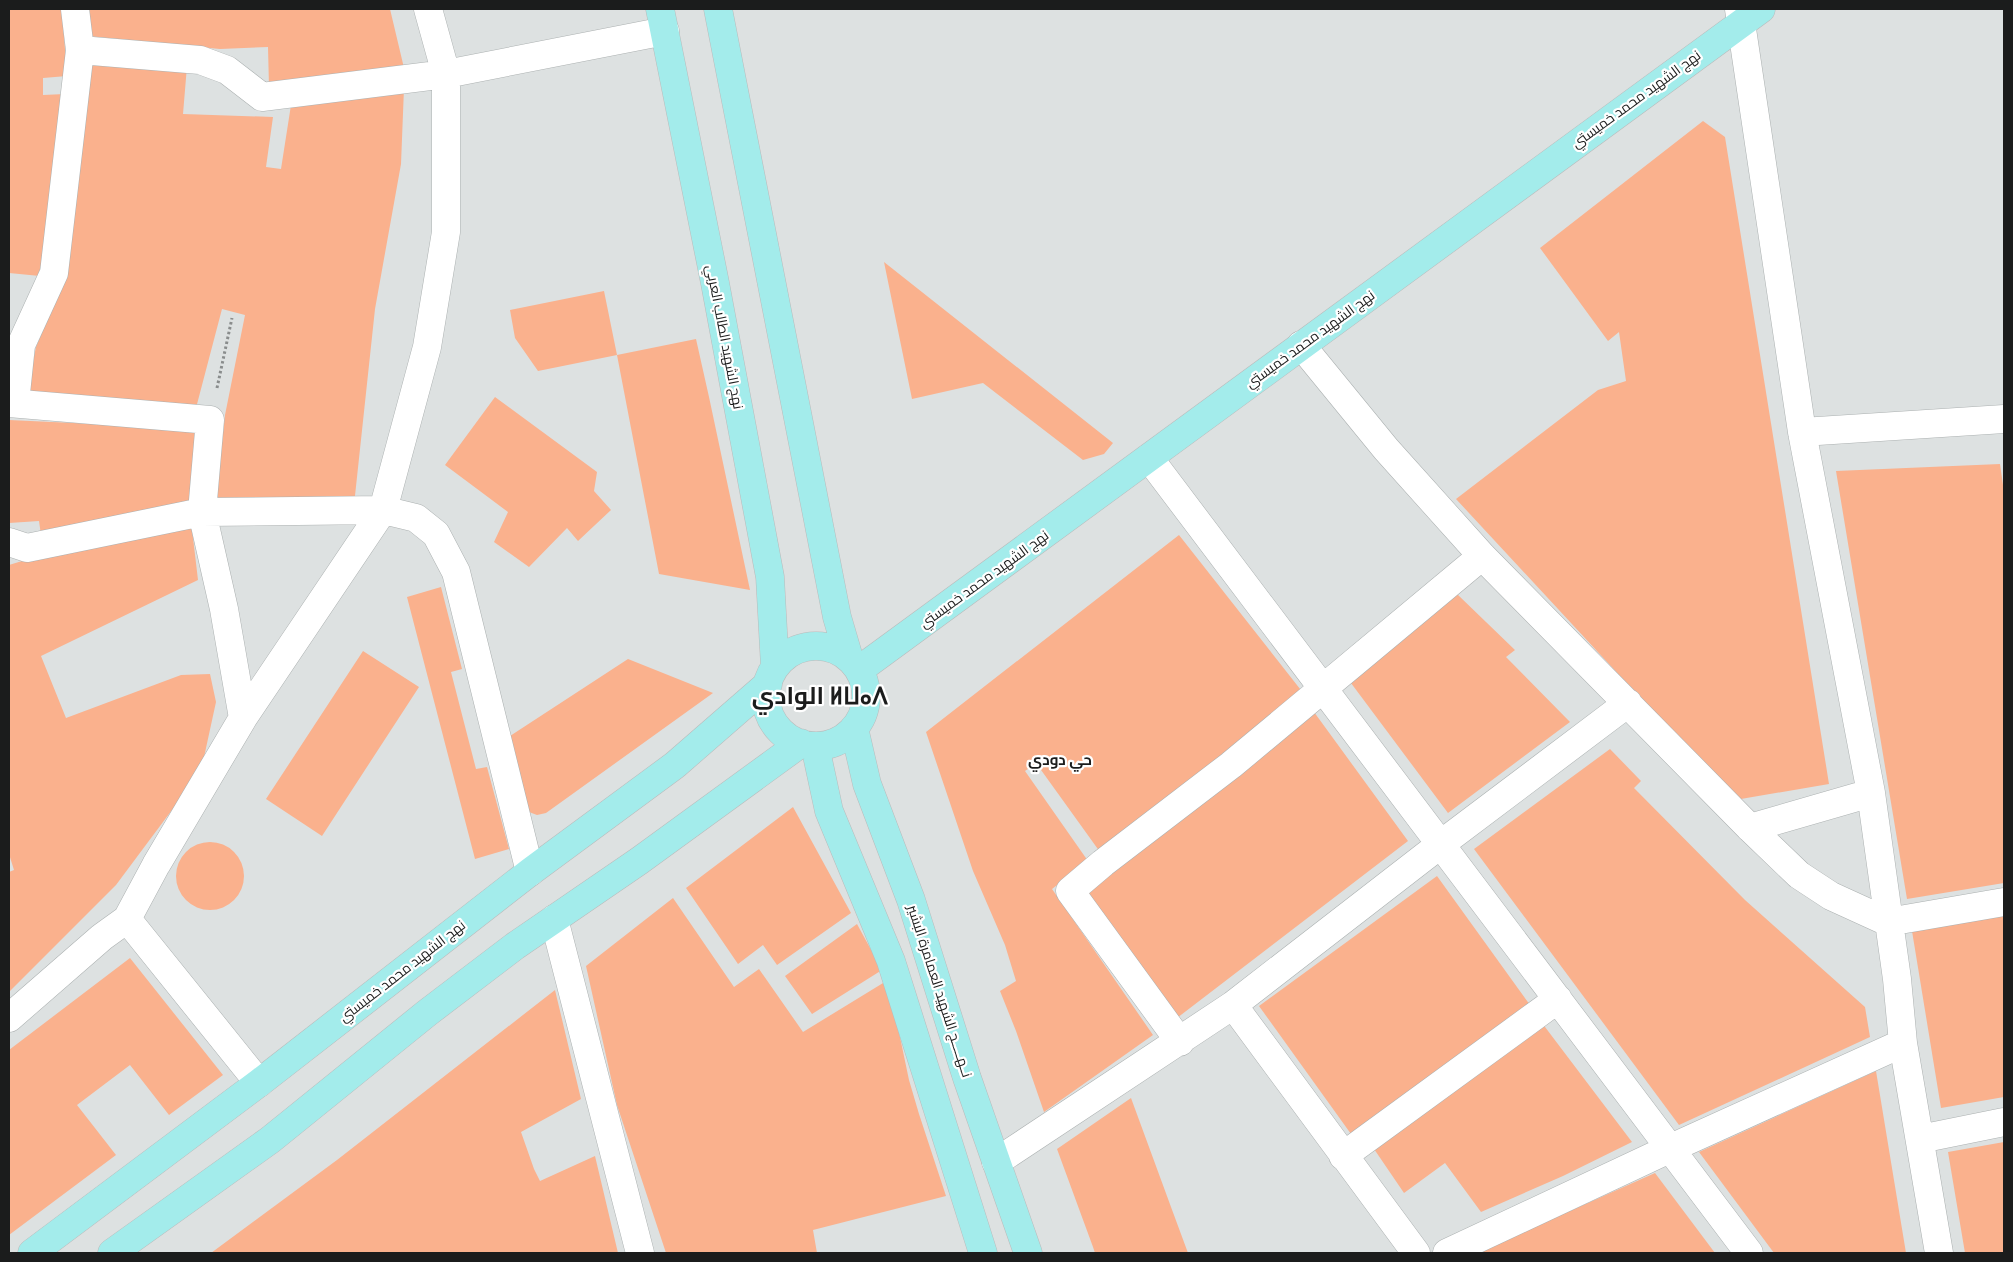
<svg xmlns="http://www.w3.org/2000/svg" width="2013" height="1262" font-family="'IBM Plex Sans',Cairo,'Noto Sans Tifinagh',sans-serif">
  <rect width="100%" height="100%" fill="#dde1e1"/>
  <!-- building -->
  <path fill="#fab18d" d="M9 9H62L67 76 43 78V95L65 94 40 276 9 273Z
    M85 9H390L404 68 269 87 268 47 220 49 88 36Z
    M91 61 187 66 183 114 273 117 266 167 281 169 291 105 404 88 401 164 375 309 354 505 215 507 225 415 245 315 222 309 196 408 127 405 27 390 36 347 67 273Z
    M1703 121 1725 137 1829 784 1735 800 1456 499 1598 390 1626 381 1619 332 1608 341 1540 248Z
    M884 262 1113 443 1104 454 1083 460 983 383 912 399Z
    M604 291 617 355 538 371 515 338 510 310Z
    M696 339 709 397 750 590 659 574 617 355Z
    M495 397 597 472 594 491 611 510 578 541 567 528 529 567 494 542 508 512 445 465Z
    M9 420 202 429 195 504 41 535 39 521 9 523Z
    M2000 464 2004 492V883L1907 899 1836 471Z
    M191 521 198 580 41 656 66 718 181 675 210 674 216 702 201 771 116 885 9 992V872L14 870 9 854V565L84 542Z
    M1179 535 1304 694 1100 852 1036 763 1025 771 1088 861 1052 889 1153 1035 1044 1112 1016 1031 1000 991 1016 981 1005 945 973 871 926 732Z
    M441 587 462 669 451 672 476 769 487 767 509 849 475 859 407 597Z
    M1457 594 1515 650 1506 657 1570 722 1448 813 1345 675Z
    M363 651 419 687 322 836 266 799Z
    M628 659 713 693 546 813 537 815 529 812 510 736Z
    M1314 712 1408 841 1177 1018 1086 894Z
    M1610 749 1641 781 1634 788 1745 900 1865 1007 1870 1037 1679 1125 1474 849Z
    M793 807 851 913 777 965 763 945 738 964 686 888Z
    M176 876a34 34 0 1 1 68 0a34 34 0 1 1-68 0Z
    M1437 876 1530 1005 1351 1134 1259 1006Z
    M673 898 734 987 759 969 803 1032 888 980 909 1080 919 1114 946 1196 813 1230 817 1253H666L617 1105 586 966Z
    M2004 916V1097L1941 1108 1912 931Z
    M857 924 882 970 812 1014 785 976Z
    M130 958 223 1075 169 1115 130 1065 77 1105 116 1155 9 1235V1050Z
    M555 990 581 1099 521 1132 534 1169 540 1181 595 1156 618 1253H211L337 1160Z
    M1542 1023 1632 1142 1563 1176 1481 1212 1445 1163 1404 1193 1372 1146Z
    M1876 1071 1906 1253H1774L1699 1152Z
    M1131 1098 1171 1207 1188 1253H1095L1093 1247 1057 1149Z
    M2004 1142V1253H1965L1948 1152Z
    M1655 1173 1715 1253H1476Z"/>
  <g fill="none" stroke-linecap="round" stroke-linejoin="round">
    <defs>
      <path id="minor" d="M1739 9 1802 432 1871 793 1897 979 1903 1043 1939 1253
        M80 50 200 60 227 70 262 97 446 74 665 31
        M1301 345 1386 449 1482 556 1750 828 1799 875 1831 896 1888 922 2004 902
        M9 403 210 420 202 512 224 609 243 718
        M15 403 21 345 54 273 80 50 75 9
        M1802 432 2004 419
        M1149 458 1749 1253
        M9 542 27 548 202 512 383 510 416 518 436 534 456 572 530 872
        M1750 828 1871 793
        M127 919 259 1083
        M554 919 640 1253
        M1233 1005 1416 1253
        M9 1018 102 937 127 919 156 865 243 718 383 510 427 347 446 232V74L428 9
        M1180 1042 1070 891 1103 863 1231 765 1482 556
        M1920 1139 2004 1122
        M1343 1156 1558 999
        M996 1162 1233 1005 1441 844 1628 703
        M1447 1253 1669 1149 1903 1043"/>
      <path id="major" d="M660 9 715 283 770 577 775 667
        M718 9 837 617 849 658
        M766 696a50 50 0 1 1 100 0a50 50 0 1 1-100 0Z
        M859 670 1761 9
        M854 728 867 784 911 900 967 1078 1028 1253
        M815 746 829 811 891 961 983 1253
        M32 1253 259 1083 530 872 675 765 768 684
        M112 1253 270 1140 427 1013 515 946 639 861 801 743"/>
    </defs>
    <!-- minor casing -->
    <use href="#minor" stroke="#acb1b1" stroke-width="29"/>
    <!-- major casing -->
    <use href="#major" stroke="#bbb" stroke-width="29"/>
    <!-- path -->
    <path stroke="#898c8c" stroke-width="3" stroke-dasharray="2.5 2.5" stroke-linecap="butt" d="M217 388 232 318"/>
    <!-- minor -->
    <use href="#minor" stroke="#fff" stroke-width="28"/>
    <!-- major -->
    <use href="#major" stroke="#a3eceb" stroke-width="28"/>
  </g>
  <g text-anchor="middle" stroke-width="4.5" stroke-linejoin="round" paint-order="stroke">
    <!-- street labels -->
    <g font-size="14" fill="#1b1c1c" stroke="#fff">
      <text transform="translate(1636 99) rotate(-36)" y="5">نهج الشهيد محمد خميستي</text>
      <text transform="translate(725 337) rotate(79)" y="5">نهج الشهيد الطالب العربي</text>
      <text transform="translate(1310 339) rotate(-36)" y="5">نهج الشهيد محمد خميستي</text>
      <text transform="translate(984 579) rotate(-36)" y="5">نهج الشهيد محمد خميستي</text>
      <text transform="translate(402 971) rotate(-38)" y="5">نهج الشهيد محمد خميستي</text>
      <text transform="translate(940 991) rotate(72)" y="5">نــهـــــج الشهيد العمامرة البشير</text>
    </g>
    <!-- neighbourhood labels -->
    <g font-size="15" font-weight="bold" fill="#1b1c1c" stroke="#fff">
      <text x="1060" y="765">حي دودي</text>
    </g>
    <!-- town labels -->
    <g font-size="24" font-weight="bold" fill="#1b1c1c" stroke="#fff">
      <text x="820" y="704">الوادي ⵍⵡⴰⴷ</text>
    </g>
  </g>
  <!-- border -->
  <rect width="2013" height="1262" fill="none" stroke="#1b1c1c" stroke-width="20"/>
</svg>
